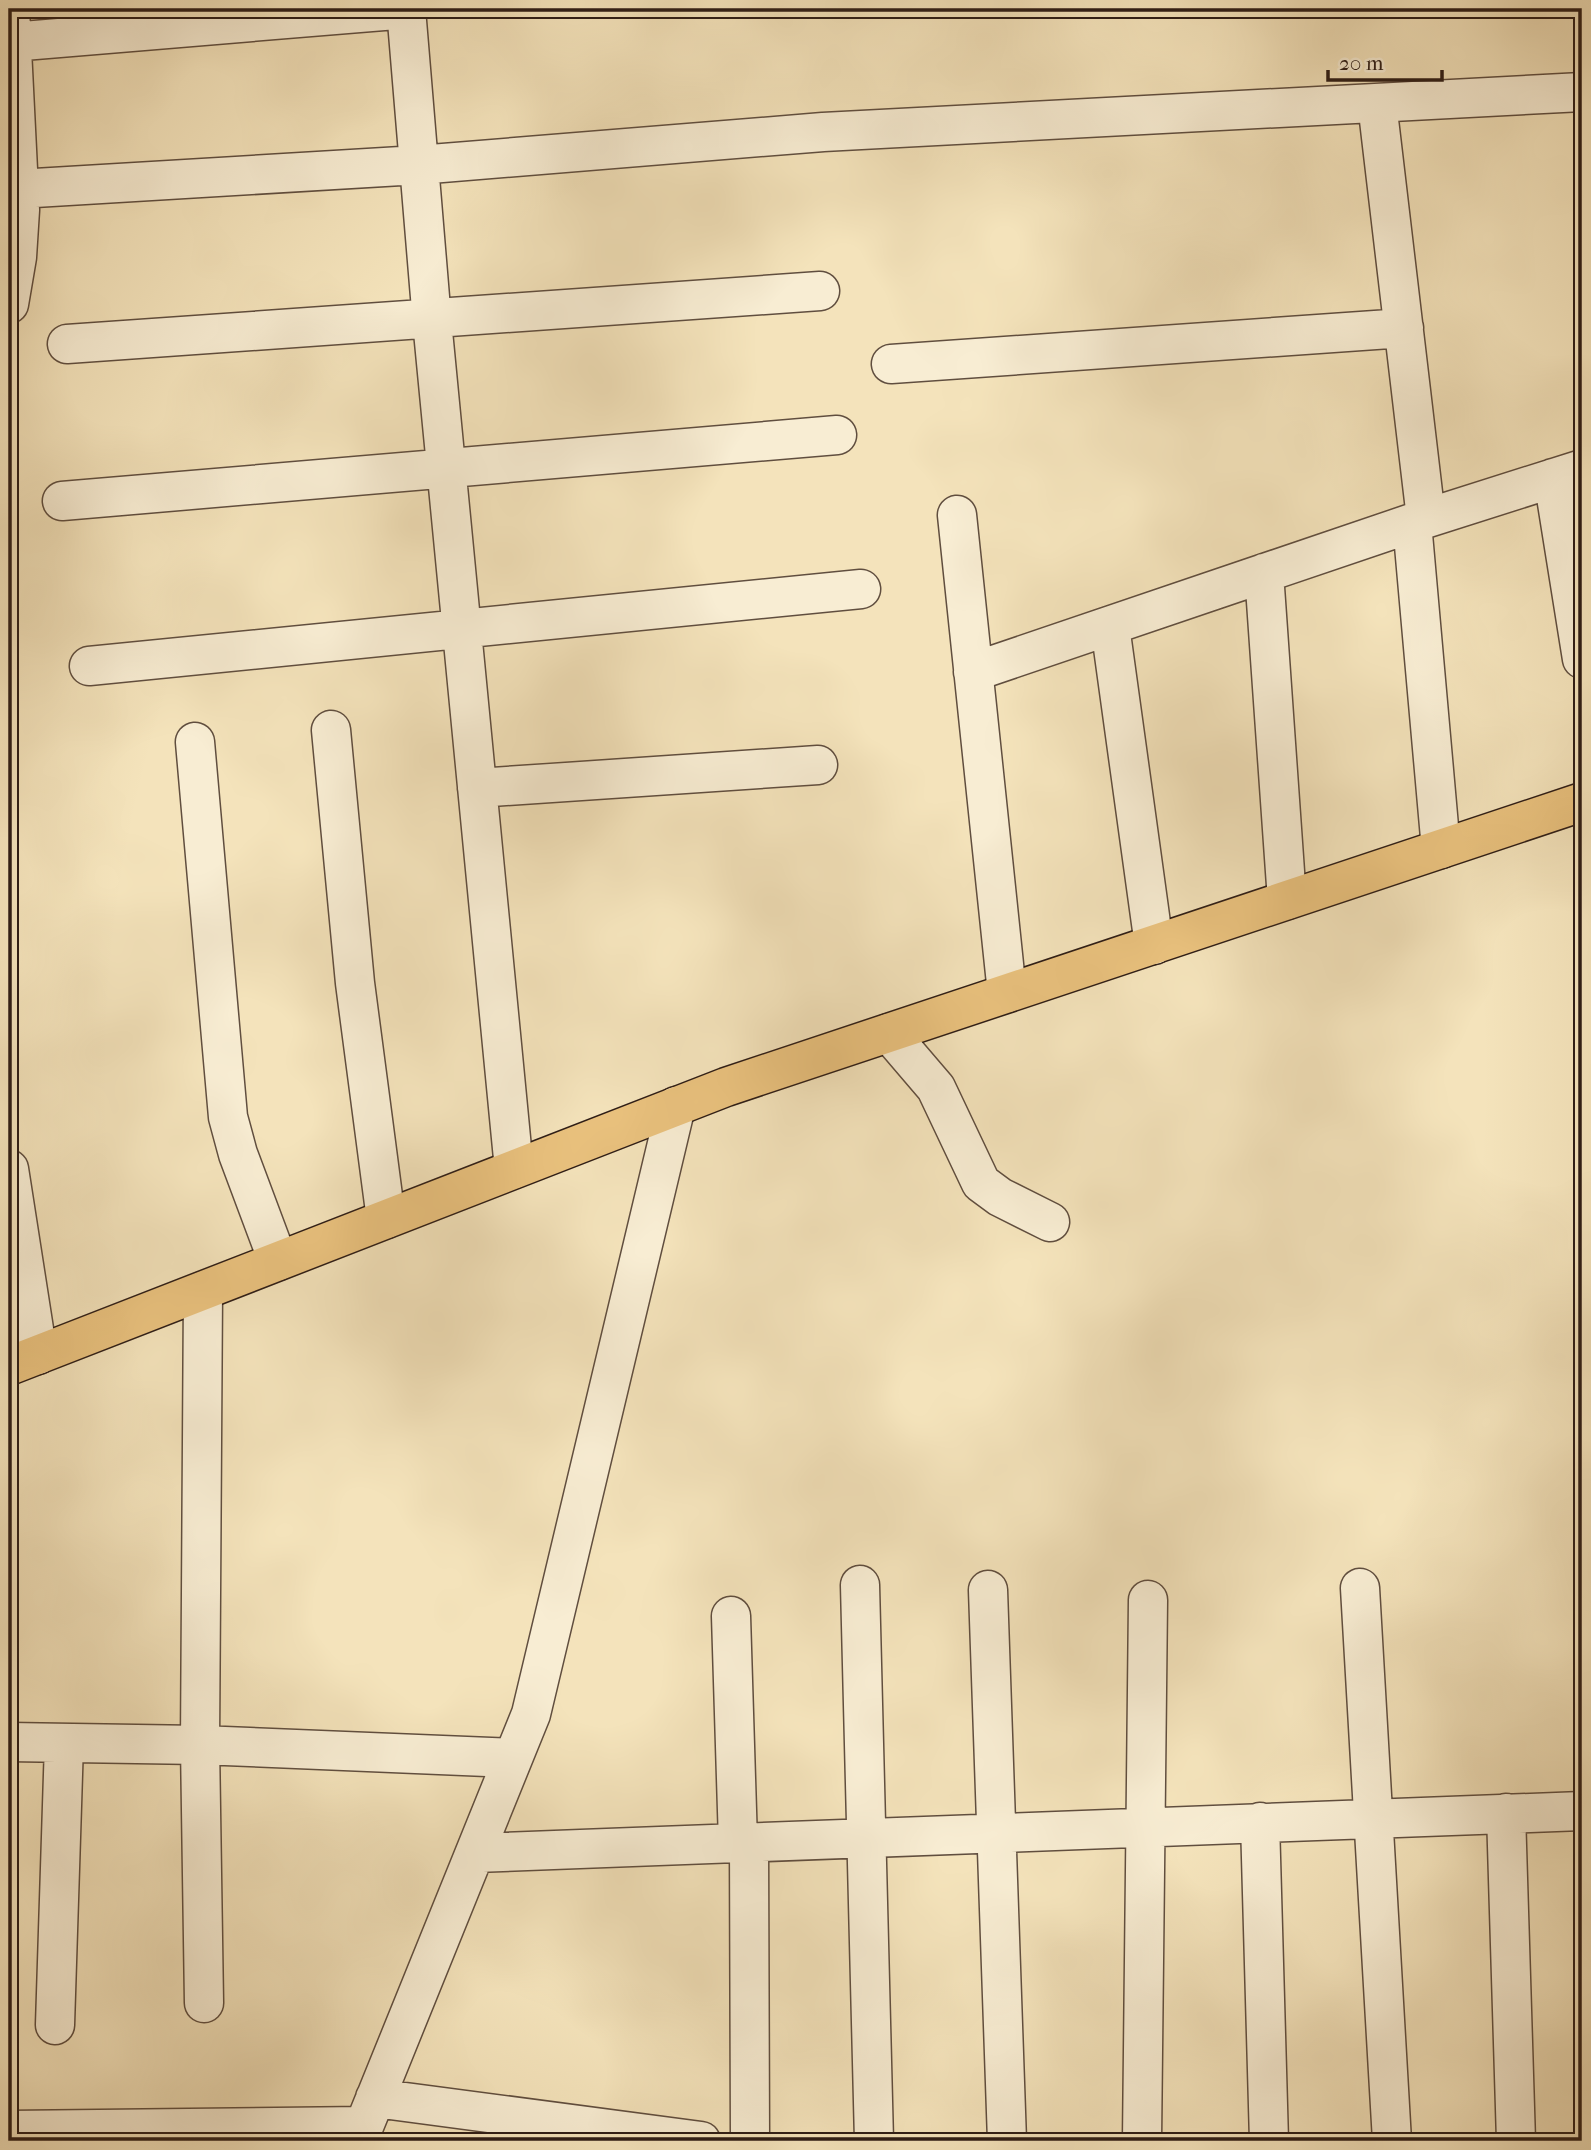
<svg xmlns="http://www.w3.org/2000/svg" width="1591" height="2150" font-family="'IM FELL French Canon',serif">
  <rect width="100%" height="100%" fill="#f4e3bb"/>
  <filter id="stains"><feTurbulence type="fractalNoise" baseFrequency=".00286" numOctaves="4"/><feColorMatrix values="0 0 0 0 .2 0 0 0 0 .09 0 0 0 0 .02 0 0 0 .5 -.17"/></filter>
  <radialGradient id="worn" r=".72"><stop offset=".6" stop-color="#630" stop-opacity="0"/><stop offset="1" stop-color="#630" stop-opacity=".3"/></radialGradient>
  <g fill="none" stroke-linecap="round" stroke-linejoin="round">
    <defs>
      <path id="minor" d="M406 9 432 321 514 1169
        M11 42 408 9
        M1377 103 1426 518
        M18 189 418 165 823 132 1582 92
        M9 304 17 257 20 210 10 9
        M67 344 820 291
        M891 364 1404 328
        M1553 478 1582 659
        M62 501 837 435
        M957 515 1007 993
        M1412 523 1441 849
        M1264 573 1287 900
        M1110 626 1154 945
        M89 666 861 589
        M973 672 1412 523 1582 469
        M331 730 355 983 386 1219
        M195 742 228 1117 238 1154 278 1261
        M477 788 818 765
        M889 1033 936 1088 981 1183 1000 1197 1050 1222
        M9 1169 38 1355
        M203 1291 200 1745 204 2003
        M860 1585 874 2141
        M1360 1588 1392 2141
        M988 1590 1007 2141
        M731 1616 738 1843
        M9 1742 200 1745 513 1758
        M1506 1813 1516 2141
        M1260 1822 1269 2141
        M749 1842 750 2141
        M475 1853 1582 1811
        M55 2025 64 1743
        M375 2098 701 2141
        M9 2130 364 2126
        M358 2141 531 1714 676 1106
        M1142 2141 1148 1600"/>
      <path id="major" d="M9 1366 726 1087 1582 802"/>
    </defs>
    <!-- minor casing -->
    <use href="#minor" stroke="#604e3f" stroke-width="41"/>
    <!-- major casing -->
    <use href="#major" stroke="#2e1d16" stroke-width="41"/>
    <!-- minor -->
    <use href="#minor" stroke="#f8edd3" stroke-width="38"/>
    <!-- major -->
    <use href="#major" stroke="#eac27e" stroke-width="38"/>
  </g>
  <!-- margin -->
  <rect width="1591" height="2150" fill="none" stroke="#f4e3bb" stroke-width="35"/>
  <rect x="10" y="10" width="1570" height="2129" fill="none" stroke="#2e1d16" stroke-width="3.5"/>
  <rect x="18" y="18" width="1556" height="2115" fill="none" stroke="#2e1d16" stroke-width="2"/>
  <!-- scale -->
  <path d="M1328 70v10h114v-10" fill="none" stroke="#2e1d16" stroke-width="3.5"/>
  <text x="1339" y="70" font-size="21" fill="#2e1d16" stroke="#f8edd3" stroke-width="5" paint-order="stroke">20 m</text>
  <rect width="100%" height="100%" filter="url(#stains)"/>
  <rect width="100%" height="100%" fill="url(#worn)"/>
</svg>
